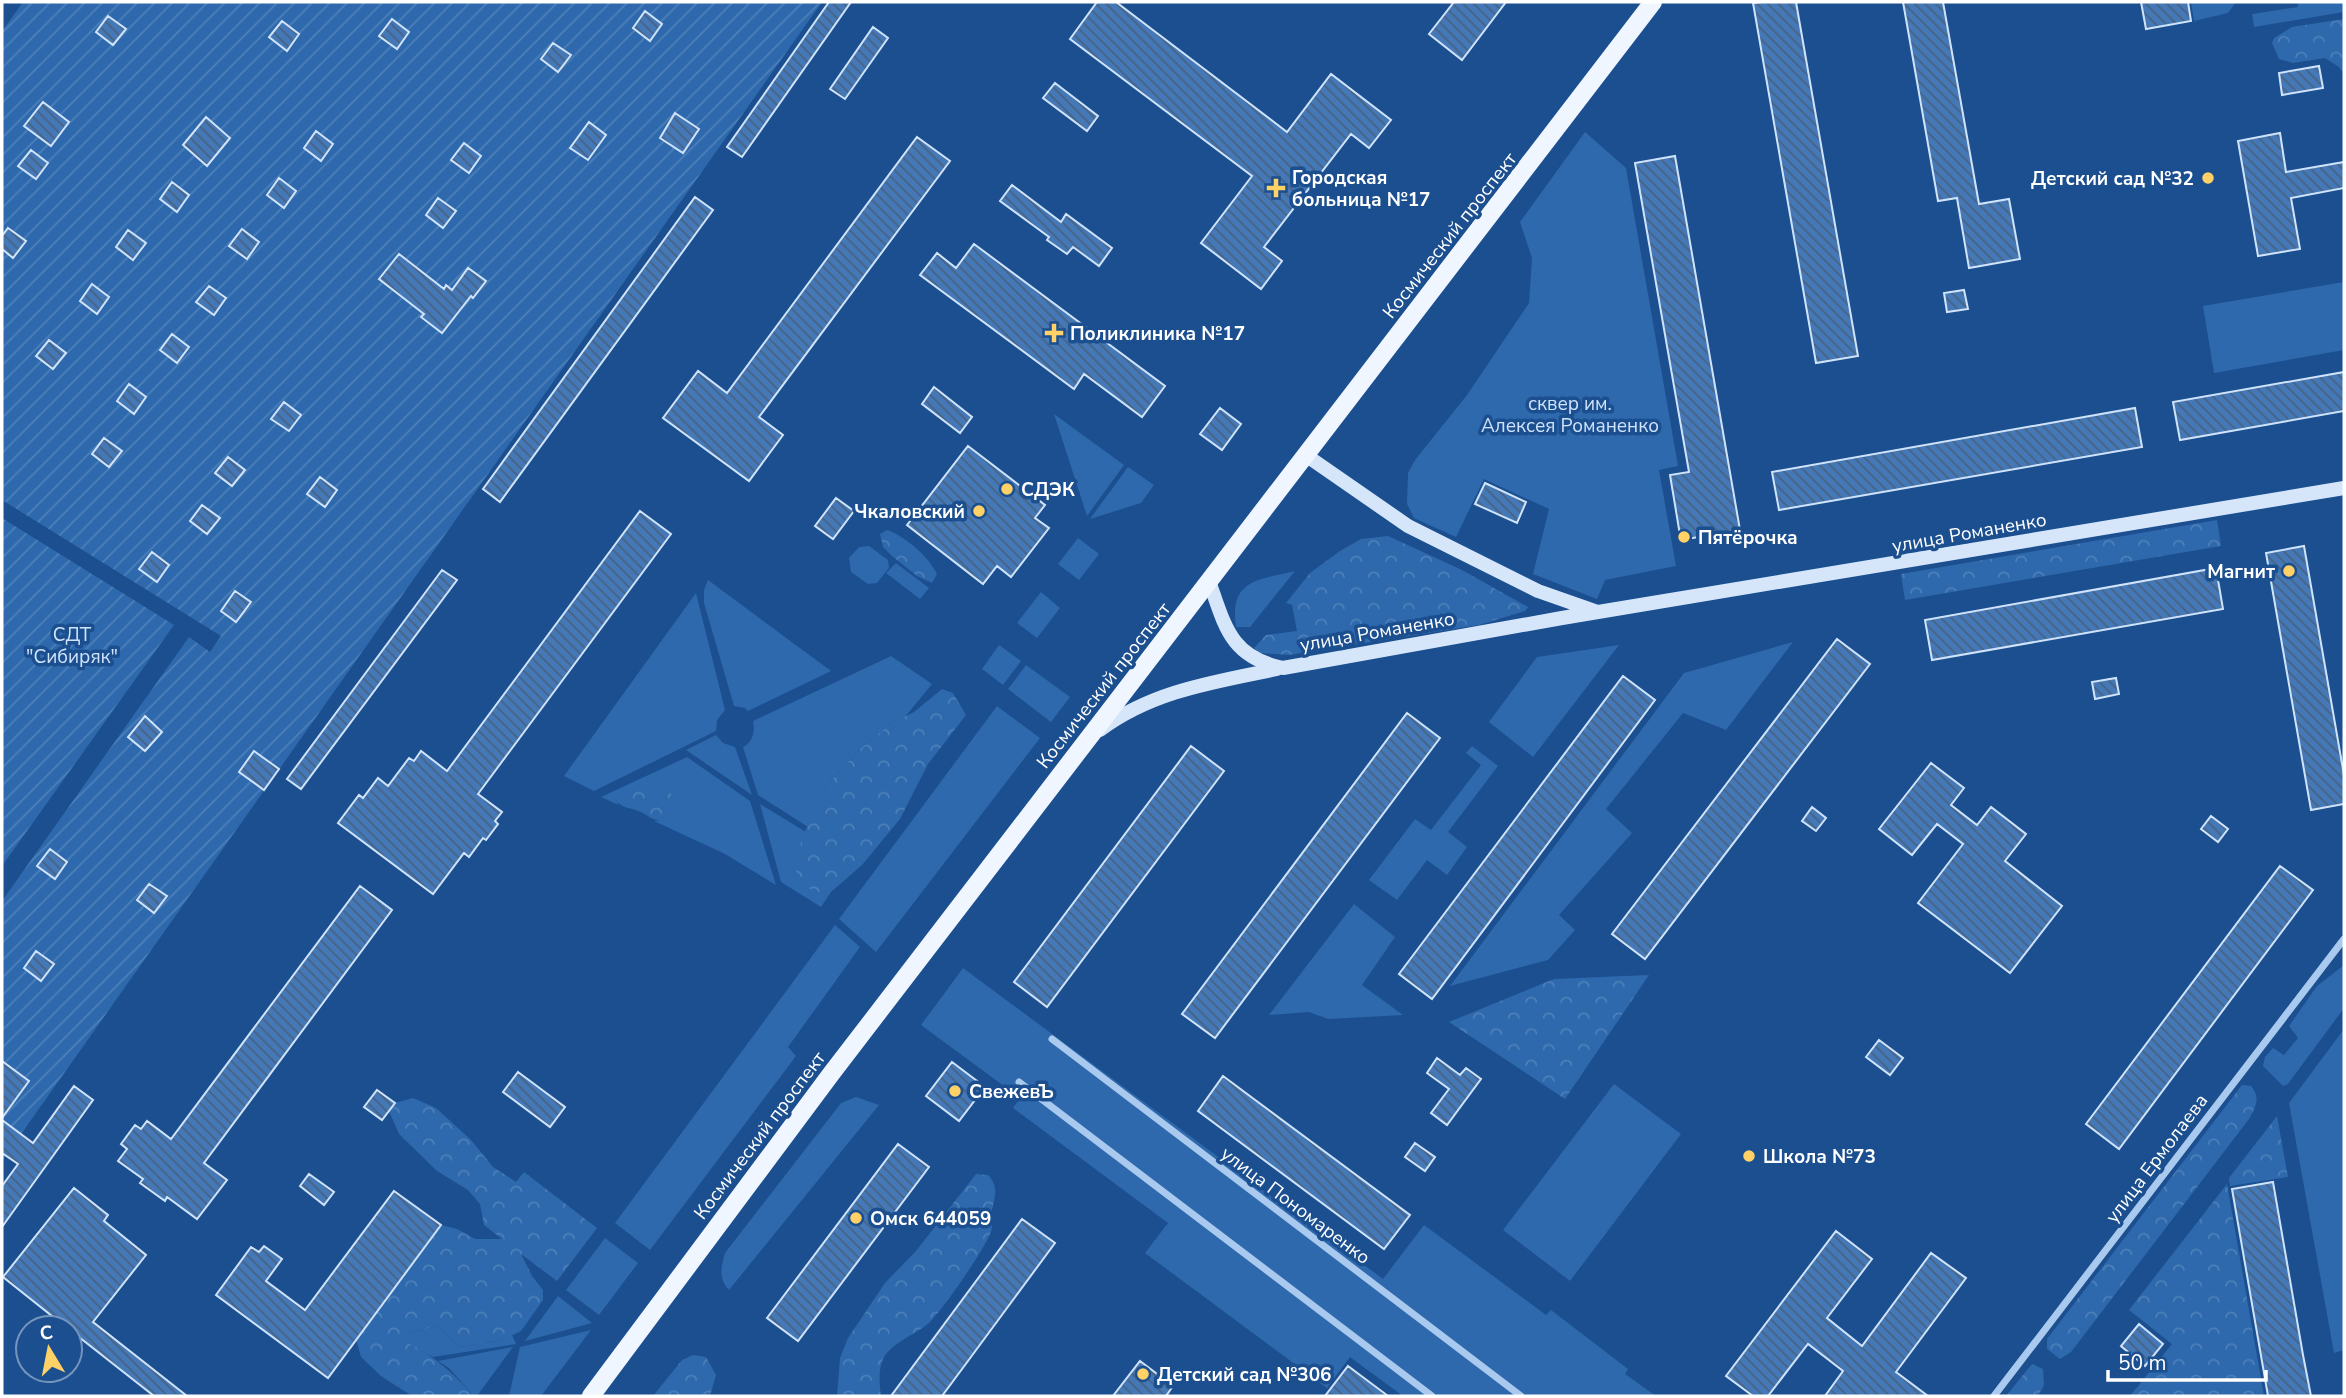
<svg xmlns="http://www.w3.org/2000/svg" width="2346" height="1398" font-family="'Nunito Sans',sans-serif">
  <defs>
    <pattern id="forest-crowns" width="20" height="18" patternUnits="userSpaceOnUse" patternTransform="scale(1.75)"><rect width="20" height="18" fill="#2e69ad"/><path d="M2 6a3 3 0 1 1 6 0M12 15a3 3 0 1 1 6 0" fill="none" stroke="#4d80b9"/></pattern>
    <pattern id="garden-furrows" width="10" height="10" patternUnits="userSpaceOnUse" patternTransform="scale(1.75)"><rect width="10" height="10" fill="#2e69ad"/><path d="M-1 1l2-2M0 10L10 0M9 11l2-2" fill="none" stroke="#4d80b9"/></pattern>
    <pattern id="building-back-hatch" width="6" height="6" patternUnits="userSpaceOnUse" patternTransform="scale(1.75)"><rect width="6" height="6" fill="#4478b7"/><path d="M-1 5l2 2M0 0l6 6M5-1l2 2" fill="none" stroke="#486282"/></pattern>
  </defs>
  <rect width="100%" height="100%" fill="#1b4f8f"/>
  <!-- green -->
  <path fill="#2e69ad" d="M2191 2H2236L2228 13 2194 21Z
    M2297 2H2344V12L2254 27 2252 14 2298 7Z
    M1585 132 1626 168 1678 466 1659 470 1676 566 1605 580 1597 599 1533 574 1549 509 1484 479 1456 537 1414 518 1407 504 1408 473 1415 460 1467 395 1529 303 1532 258 1520 222Z
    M2344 282V350L2214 373 2203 306Z
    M1054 414 1124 465 1087 516Z
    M1128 467 1154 485 1141 503 1090 519Z
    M1078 538 1099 554 1079 580 1058 564Z
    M869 546 888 560 889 568 877 583 868 584 851 572 849 558 859 547Z
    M896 563 929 588 920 599 886 573Z
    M1295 571 1250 627H1236C1229 579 1258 580 1295 571Z
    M708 580 831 671 748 711 745 708 734 706 704 603V590Z
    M1041 592 1060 608 1037 638 1017 623Z
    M696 593 725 710 717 720 716 731 594 791 564 776Z
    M1793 642 1726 730 1683 713 1606 809 1632 833 1559 915 1575 930 1548 960 1450 986 1684 673Z
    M999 645 1021 661 1003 685 982 669Z
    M1619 645 1533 757 1489 722 1537 657Z
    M891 656 932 684 905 717 890 724 859 750 825 787 808 827 758 795 743 747C753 742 755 732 753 721Z
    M1026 665 1070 697 1051 722 1008 689Z
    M997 706 1040 738 876 952 839 919Z
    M716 735 723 743 735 747 752 795 686 750Z
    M1472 746 1498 766 1448 832 1467 847 1447 875 1427 860 1397 900 1369 880 1415 819 1431 830 1481 765 1466 753Z
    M687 757 750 801 776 885 725 854 654 821 662 820 615 799 619 805 601 797Z
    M760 804 806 832 802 838 819 892H831L821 907 781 882Z
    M1354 904 1395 937 1362 985 1403 1015 1328 1019 1309 1012 1269 1015Z
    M835 925 860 947 788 1047 796 1056 650 1250 615 1223Z
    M2344 965V1008L2288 1084 2283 1086 2263 1066 2265 1057 2273 1048 2284 1055 2298 1038 2289 1026 2317 986Z
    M963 968 1383 1279 1424 1225 1546 1315 1551 1310 1628 1369 1625 1374 1656 1396H1403L1350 1357 1327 1388 1145 1253 1168 1223 1013 1108 1020 1098 921 1025Z
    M2344 1029V1350L2334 1353 2289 1103Z
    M1614 1084 1681 1134 1570 1281 1503 1230Z
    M856 1097 879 1105 729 1290C718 1278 721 1267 725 1253L841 1103Z
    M605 1238 638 1263 599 1315 566 1290Z
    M558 1296 592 1323 525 1341Z
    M437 1326 460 1347 503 1340 512 1335 516 1344 433 1357 405 1342 409 1333Z
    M591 1330 541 1396H509L520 1347Z
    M513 1347 477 1396H471L472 1394 449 1368 438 1361Z"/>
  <!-- forest -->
  <path fill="url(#forest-crowns)" d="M2344 19V74L2339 67 2325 58 2293 63 2279 59 2272 43 2274 38 2292 27Z
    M2217 520 2221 546 1905 600 1901 574Z
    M887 530C906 537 927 555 937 574L932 583 917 576 892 556 883 547 880 534Z
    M1388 536 1462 570 1528 607 1525 611 1479 625 1289 655 1259 653 1254 648 1266 635 1297 631 1292 605 1286 603 1310 573 1340 551 1361 539Z
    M942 689 953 693 966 715 928 764 900 819 862 865 831 892H819L800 885 795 867 802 838 825 787 859 750 890 724 914 712Z
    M652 782 673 795 675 803 662 820C652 821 650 816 641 812 631 807 623 810 615 799 625 783 635 784 652 782Z
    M1649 975 1565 1099 1449 1022 1554 979Z
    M2242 1085 2251 1086C2261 1098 2256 1106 2249 1119L2071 1352 2060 1359 2047 1349V1339Z
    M413 1098 436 1108 471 1140 493 1167 516 1182 524 1172 597 1228 557 1281 521 1254 532 1276 543 1290V1300L521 1331 503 1340 460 1347 437 1326 409 1333 406 1342C433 1355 452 1372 472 1394L471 1396H412L381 1376 361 1357 356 1339 441 1225 457 1229 475 1239H502L484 1225 480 1204 468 1190 437 1171 399 1134 389 1111 395 1103Z
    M2277 1116 2288 1177 2230 1186 2229 1178Z
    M976 1174 988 1175C999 1187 995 1195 992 1210 991 1217 993 1225 991 1232 984 1250 944 1308 930 1322 917 1334 897 1340 886 1354 878 1364 879 1384 881 1396H837L840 1358 848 1338 885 1283 916 1251Z
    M2227 1184 2264 1396H2130L2172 1344 2129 1310Z
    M693 1355 706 1357 716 1375 710 1396H653L682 1360Z
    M2032 1364 2043 1369 2044 1385 2038 1396H2006Z"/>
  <!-- garden -->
  <path fill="url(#garden-furrows)" d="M23 2H822L2 1161V901L189 637 210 652 221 636 2 500V31Z
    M2 518 174 625 2 866Z"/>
  <!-- building -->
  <path fill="url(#building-back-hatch)" stroke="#cfe3fa" stroke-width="2" d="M829 2H851L742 157 727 147Z
    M1097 2H1116L1287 132 1331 74 1391 120 1369 148 1351 134 1264 247 1282 261 1261 289 1201 243 1252 176 1070 39Z
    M1454 2H1506L1462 60 1429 34Z
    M1762 2H1796L1858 356 1816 363 1753 3Z
    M1903 2H1943L1979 204 2009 199 2020 259 1969 268 1957 198 1938 201Z
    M2141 2H2188L2191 21 2146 29Z
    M645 11 662 24 650 41 633 28Z
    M108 16 126 29 113 45 96 32Z
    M392 19 409 32 397 49 379 36Z
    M282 21 299 34 287 51 269 37Z
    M873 27 888 38 845 99 830 89Z
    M553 43 571 55 558 72 541 59Z
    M2319 66 2323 88 2282 95 2279 73Z
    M1055 83 1098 116 1087 131 1043 98Z
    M43 102 69 122 51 146 24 126Z
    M675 113 699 129 683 153 660 138Z
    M206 117 230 138 207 166 183 145Z
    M589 122 606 135 588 160 570 148Z
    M316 131 333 144 321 161 304 148Z
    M2280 133 2286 172 2344 162V188L2291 198 2300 249 2258 256 2238 141Z
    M917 137 950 161 759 417 783 435 749 481 663 418 698 371 727 393Z
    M464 143 481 156 469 173 451 160Z
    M31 150 48 163 36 179 18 166Z
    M1675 156 1740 530 1687 539 1680 535 1670 475 1689 472 1635 163Z
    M279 178 296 191 284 208 267 195Z
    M172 182 189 195 177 212 160 199Z
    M1012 185 1061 222 1066 214 1112 248 1099 266 1073 247 1067 254 1047 240 1049 237 1000 201Z
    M695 197 713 210 500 502 483 489Z
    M438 198 456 211 443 228 426 215Z
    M8 228 26 241 13 258 2 249V236Z
    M242 229 259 242 247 259 229 246Z
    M128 230 146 243 133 260 116 247Z
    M974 244 1165 386 1142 417 1084 374 1074 389 920 275 937 253 956 268Z
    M399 254 444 289 446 285 452 290 468 268 486 281 473 298 471 296 442 333 421 317 424 314 379 279Z
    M92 284 109 297 97 314 80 301Z
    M209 286 226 298 214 315 196 302Z
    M1964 290 1968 309 1947 312 1944 293Z
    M172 334 189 347 177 363 160 350Z
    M49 340 66 353 53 369 36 356Z
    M2344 372V411L2180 440 2173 402Z
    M129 384 146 397 134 414 117 401Z
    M934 387 972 417 960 433 922 404Z
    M284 402 301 415 289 431 271 419Z
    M1220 408 1241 424 1222 450 1200 434Z
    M2135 408 2142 447 1779 510 1772 472Z
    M104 438 122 451 109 467 92 454Z
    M968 446 1045 505 1035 518 1049 528 1011 577 997 566 983 584 907 525Z
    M228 457 245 470 232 486 215 473Z
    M320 477 337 490 325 507 307 494Z
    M1485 483 1526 502 1517 523 1475 504Z
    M836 498 854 511 833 539 815 526Z
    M202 505 220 518 207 534 190 521Z
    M640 511 671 534 478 794 502 812 495 821 498 824 486 840 483 838 469 857 464 853 433 894 338 823 359 795 363 798 378 778 388 786 409 758 414 761 421 751 447 771Z
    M2304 546 2344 775V804L2311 810 2266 553Z
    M152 552 169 565 157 582 139 569Z
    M2216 568 2223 609 1932 660 1925 620Z
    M442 570 457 580 301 789 287 779Z
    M235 591 251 602 236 622 221 611Z
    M1837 639 1870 664 1645 959 1612 934Z
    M1623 676 1655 700 1432 999 1399 974Z
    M2116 678 2119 694 2095 699 2092 682Z
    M1407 713 1440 738 1215 1038 1182 1014Z
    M145 716 162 732 145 751 128 737Z
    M1191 746 1224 771 1047 1007 1014 982Z
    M254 751 279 769 264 790 239 772Z
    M1931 763 1964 788 1951 805 1977 825 1991 807 2026 834 2005 861 2062 906 2010 973 1918 903 1963 844 1937 824 1912 855 1879 829Z
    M1812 807 1826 818 1816 831 1802 821Z
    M2211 816 2228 829 2218 842 2201 829Z
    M50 849 67 862 55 879 37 866Z
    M2280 866 2313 890 2119 1149 2086 1124Z
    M149 884 167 896 154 913 137 900Z
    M360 886 392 910 204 1163 227 1180 197 1219 167 1197 165 1201 140 1183 143 1179 118 1161 127 1149 121 1144 135 1125 141 1129 147 1121 171 1139Z
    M36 951 54 964 41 981 24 968Z
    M1879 1040 1903 1058 1890 1075 1866 1057Z
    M1437 1058 1460 1075 1466 1068 1481 1079 1447 1125 1431 1113 1449 1089 1427 1073Z
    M2 1061 29 1081 2 1118Z
    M952 1062 985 1087 959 1121 926 1096Z
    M518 1072 565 1107 550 1127 503 1092Z
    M1223 1076 1410 1215 1384 1249 1198 1111Z
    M74 1086 93 1100 2 1227V1186L18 1164 2 1153V1120L33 1143Z
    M377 1090 395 1103 382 1120 364 1107Z
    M1415 1143 1435 1157 1425 1171 1405 1157Z
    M898 1144 929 1167 798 1341 767 1318Z
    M309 1174 334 1192 324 1205 300 1186Z
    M2273 1182 2303 1355 2311 1396H2268L2232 1189Z
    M74 1188 108 1215 104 1221 146 1255 93 1322 187 1396H154L70 1330V1328H67L3 1277Z
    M394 1191 441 1225 328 1378 216 1295 251 1247 259 1252 264 1246 282 1259 266 1281 305 1310Z
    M1022 1219 1055 1243 968 1361 942 1396H891Z
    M1836 1231 1872 1259 1827 1318 1862 1346 1931 1253 1966 1278 1896 1372 1928 1396H1825L1843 1371 1808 1344 1768 1396H1753L1726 1376Z
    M2139 1324 2163 1344 2145 1366 2121 1346Z
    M1140 1361 1173 1386 1166 1396H1113Z
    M1348 1366 1388 1396H1325Z"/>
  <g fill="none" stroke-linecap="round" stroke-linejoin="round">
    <!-- street -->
    <path stroke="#a9c9ee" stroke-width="7" d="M1052 1039 1521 1396
      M1019 1082 1432 1396
      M1994 1396 2344 939"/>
    <!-- secondary -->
    <path stroke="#d6e6fa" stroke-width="14" d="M1307 456 1408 526 1538 591 1595 611
      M1209 581C1225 626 1230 657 1283 668L1562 618 2344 488
      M1100 730C1152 691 1214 682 1277 669"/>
    <!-- primary -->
    <path stroke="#f0f6ff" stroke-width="18" d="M591 1396 831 1074 1653 2"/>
  </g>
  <!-- markers -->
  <g fill="#ffd166" stroke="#1b4f8f" stroke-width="2.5">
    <circle cx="2208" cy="178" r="7"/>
    <path d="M1272.5 177.5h7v7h7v7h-7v7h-7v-7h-7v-7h7z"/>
    <path d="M1050.5 322.5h7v7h7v7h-7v7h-7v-7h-7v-7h7z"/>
    <circle cx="1007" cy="489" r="7"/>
    <circle cx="979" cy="511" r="7"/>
    <circle cx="1684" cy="537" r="7"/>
    <circle cx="2289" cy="571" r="7"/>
    <circle cx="955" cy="1091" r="7"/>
    <circle cx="1749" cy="1156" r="7"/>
    <circle cx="856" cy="1218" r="7"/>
    <circle cx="1143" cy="1374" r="7"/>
  </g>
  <g text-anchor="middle" stroke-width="7" stroke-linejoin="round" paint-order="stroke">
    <!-- poi labels -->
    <g font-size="19" font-weight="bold" fill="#fff" stroke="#1b4f8f" text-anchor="start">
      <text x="1292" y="184">Городская<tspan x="1292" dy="22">больница №17</tspan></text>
      <text x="2194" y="185" text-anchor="end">Детский сад №32</text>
      <text x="1070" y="340">Поликлиника №17</text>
      <text x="1021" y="496">СДЭК</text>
      <text x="965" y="518" text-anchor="end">Чкаловский</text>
      <text x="1698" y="544">Пятёрочка</text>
      <text x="2275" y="578" text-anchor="end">Магнит</text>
      <text x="969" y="1098">СвежевЪ</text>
      <text x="1763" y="1163">Школа №73</text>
      <text x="870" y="1225">Омск 644059</text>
      <text x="1157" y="1381">Детский сад №306</text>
    </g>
    <!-- street labels -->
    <g font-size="19" fill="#fff" stroke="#1b4f8f">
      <text transform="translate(1449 235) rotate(-52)" y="7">Космический проспект</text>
      <text transform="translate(1969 532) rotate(-10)" y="7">улица Романенко</text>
      <text transform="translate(1377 631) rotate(-10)" y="7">улица Романенко</text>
      <text transform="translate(1103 685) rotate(-52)" y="7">Космический проспект</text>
      <text transform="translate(759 1135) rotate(-53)" y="7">Космический проспект</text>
      <text transform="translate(2156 1158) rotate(-53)" y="7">улица Ермолаева</text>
      <text transform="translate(1296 1205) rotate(37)" y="7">улица Пономаренко</text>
    </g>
    <!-- park labels -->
    <g font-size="19" fill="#cfe3fa" stroke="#1b4f8f">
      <text x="1570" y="410">сквер им.<tspan x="1570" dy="22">Алексея Романенко</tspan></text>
      <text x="72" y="641">СДТ<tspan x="72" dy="22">"Сибиряк"</tspan></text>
    </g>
  </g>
  <!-- border -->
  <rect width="2346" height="1398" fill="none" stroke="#ffffff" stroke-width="7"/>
  <!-- north arrow -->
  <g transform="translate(49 1349) rotate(350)"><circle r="33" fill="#1b4f8f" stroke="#7695bc" stroke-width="2"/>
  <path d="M0-5L12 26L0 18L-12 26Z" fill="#ffd166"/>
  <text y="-10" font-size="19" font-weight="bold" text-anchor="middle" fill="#ffffff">С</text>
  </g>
  <!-- scale -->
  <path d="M2108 1370v10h158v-10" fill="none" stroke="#ffffff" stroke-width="3.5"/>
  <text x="2118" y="1370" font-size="21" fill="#ffffff" stroke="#1b4f8f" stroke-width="5" paint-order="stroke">50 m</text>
</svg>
